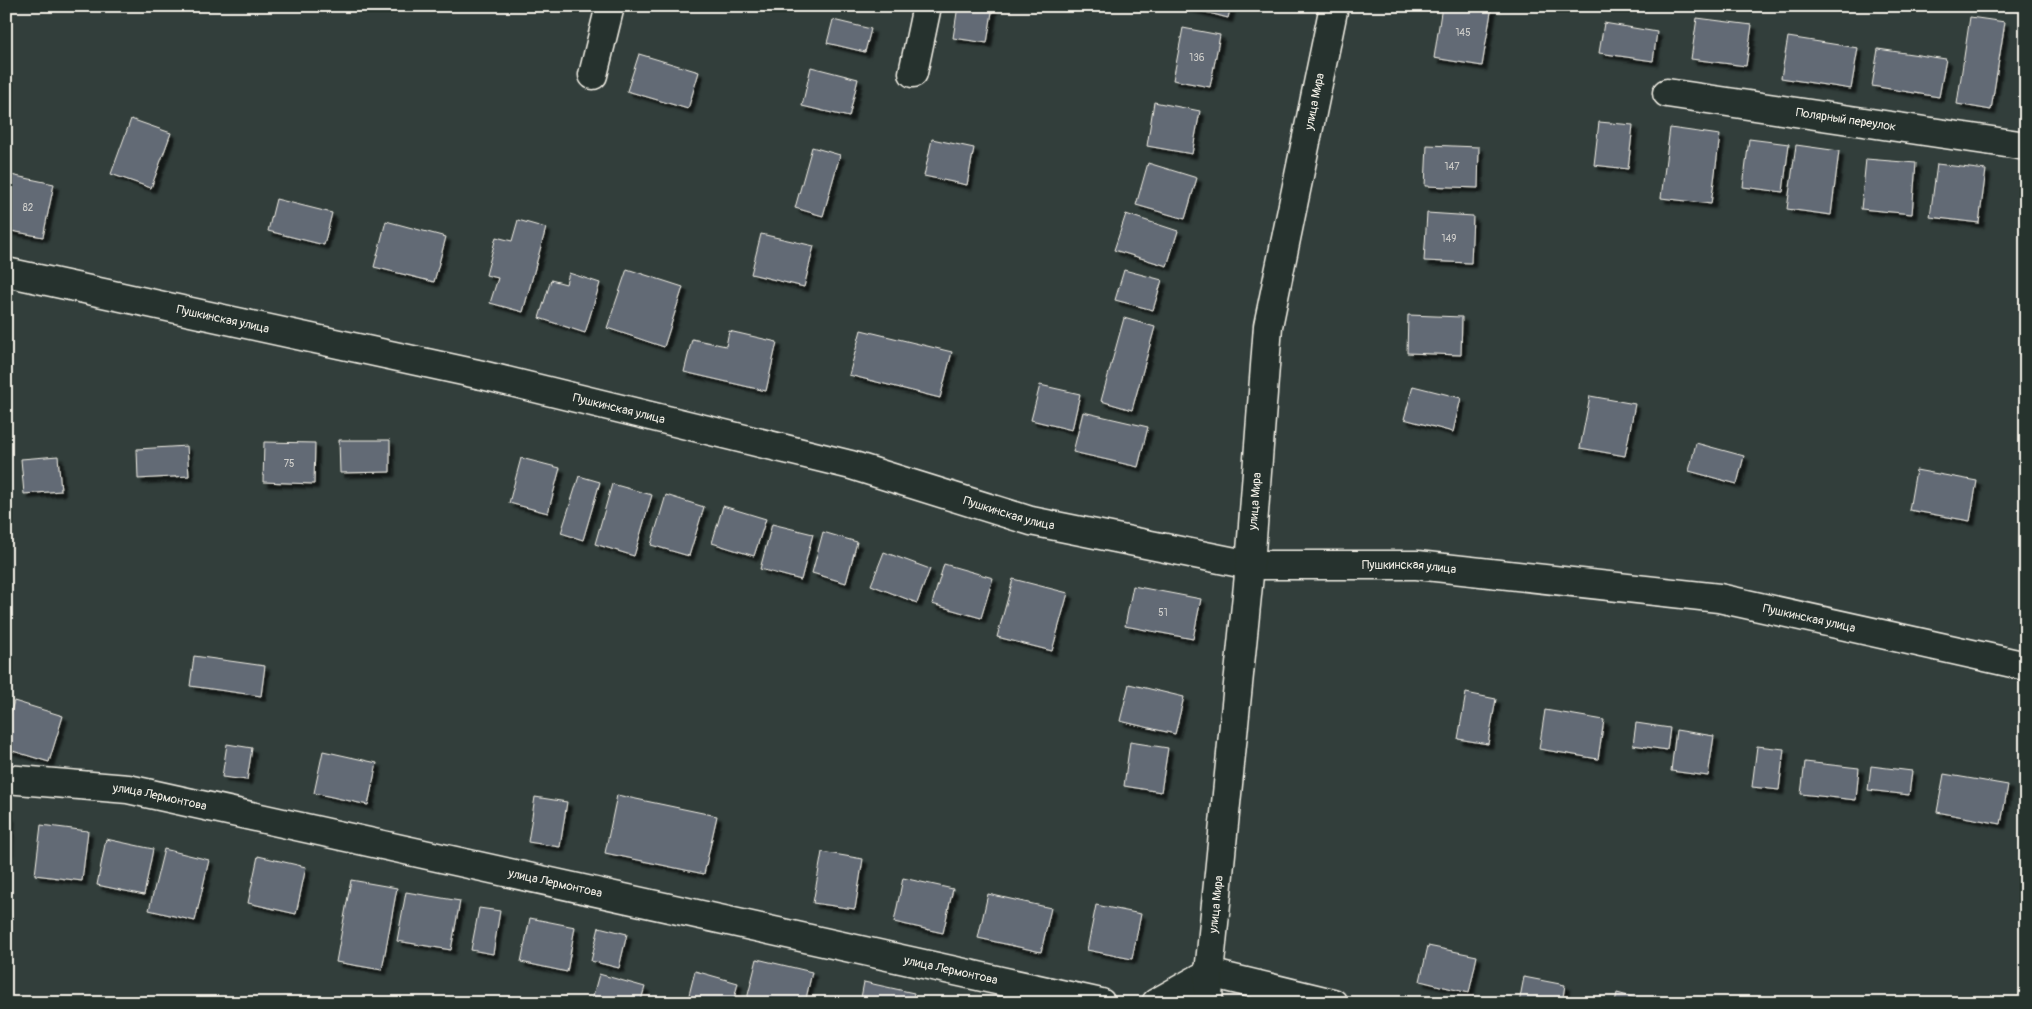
<svg xmlns="http://www.w3.org/2000/svg" width="2032" height="1009" font-family="Pangolin,sans-serif">
  <defs>
    <filter id="shadow"><feDropShadow dx="4.5" dy="4.5" stdDeviation="1" flood-color="#0009"/></filter>
  </defs>
  <rect width="100%" height="100%" fill="#323e3b"/>
  <filter id="ink" filterUnits="userSpaceOnUse"><feTurbulence type="fractalNoise" baseFrequency=".02" numOctaves="2"/><feDisplacementMap in="SourceGraphic" scale="10" xChannelSelector="R" yChannelSelector="G"/><feConvolveMatrix kernelMatrix="1 2 1 2 8 2 1 2 1" color-interpolation-filters="sRGB"/></filter>
  <g filter="url(#ink)">
    <!-- building -->
    <path fill="#626a74" stroke="#f4f1e8" filter="url(#shadow)" d="M958 6H993L987 43 953 38Z
      M1182 6H1231L1228 18Z
      M1442 6H1492L1482 66 1434 58Z
      M1970 17 2005 22 1991 110 1957 104Z
      M1697 18 1752 25 1746 66 1691 59Z
      M833 20 871 29 865 52 827 43Z
      M1604 23 1657 32 1653 61 1599 53Z
      M1183 28 1220 35 1210 87 1173 80Z
      M1788 37 1858 48 1851 89 1781 78Z
      M1878 49 1946 59 1939 97 1872 86Z
      M639 54 699 72 688 109 627 91Z
      M811 67 858 79 849 117 802 106Z
      M1154 102 1200 111 1192 154 1147 146Z
      M131 119 171 133 151 188 111 174Z
      M1599 122 1633 125 1628 169 1594 165Z
      M1670 128 1720 135 1711 204 1661 198Z
      M932 139 974 148 967 185 924 176Z
      M1749 139 1789 144 1783 192 1743 187Z
      M1427 145 1479 147 1478 188 1425 186Z
      M1796 145 1839 151 1831 215 1787 209Z
      M812 147 840 155 823 216 795 208Z
      M1866 159 1916 163 1912 214 1861 209Z
      M1148 163 1197 178 1185 219 1136 205Z
      M1937 164 1986 170 1979 223 1930 217Z
      M6 174 54 184 43 237 6 230Z
      M276 199 332 213 324 245 268 231Z
      M1427 213 1473 216 1471 263 1424 261Z
      M1126 214 1178 231 1167 266 1114 250Z
      M518 220 546 228 523 312 490 303 498 278 486 275 496 237 512 241Z
      M386 221 446 237 434 282 374 267Z
      M761 234 814 246 804 287 751 274Z
      M627 269 683 287 664 347 607 328Z
      M1124 270 1162 280 1153 310 1115 300Z
      M569 273 600 283 585 333 539 318 551 280 566 284Z
      M1408 315 1462 317 1461 355 1407 353Z
      M1124 318 1155 327 1132 410 1101 401Z
      M861 330 952 352 940 398 849 375Z
      M729 331 777 342 766 391 684 372 692 339 726 346Z
      M1040 385 1080 394 1072 430 1031 420Z
      M1413 386 1461 398 1453 432 1404 419Z
      M1590 396 1635 404 1625 456 1580 448Z
      M1083 412 1148 427 1138 467 1073 452Z
      M339 440H390V472L340 473Z
      M264 442 315 443 314 484 263 482Z
      M1696 443 1744 456 1737 484 1689 471Z
      M187 446 189 476 138 479 137 449Z
      M58 456 61 491 24 494 21 459Z
      M521 458 560 468 548 513 509 503Z
      M1916 470 1977 481 1970 521 1909 510Z
      M579 476 600 482 583 540 561 533Z
      M612 484 652 495 634 556 595 544Z
      M666 495 704 507 689 556 651 545Z
      M723 506 766 519 754 556 712 543Z
      M772 524 813 534 801 580 760 569Z
      M823 532 857 542 846 583 812 573Z
      M884 552 930 569 917 603 871 585Z
      M944 564 993 578 981 618 932 604Z
      M1013 579 1068 593 1052 651 997 637Z
      M1133 586 1201 599 1193 639 1125 626Z
      M194 656 265 666 261 696 190 686Z
      M1129 684 1184 697 1175 734 1120 721Z
      M1466 693 1496 699 1488 744 1458 739Z
      M14 701 63 716 49 762 6 749V727Z
      M1545 710 1604 720 1598 759 1539 749Z
      M1636 723 1670 728 1667 750 1633 745Z
      M1676 730 1714 736 1708 776 1671 771Z
      M1130 742 1168 748 1161 792 1124 786Z
      M227 744 252 748 247 780 222 777Z
      M1757 746 1784 749 1779 790 1752 787Z
      M323 751 377 763 368 805 314 793Z
      M1805 762 1859 768 1856 800 1801 794Z
      M1871 766 1912 771 1909 795 1868 790Z
      M1944 774 2008 785 2001 824 1937 812Z
      M617 795 717 816 704 874 605 853Z
      M535 797 567 802 560 847 528 842Z
      M6 816 10 817 8 851H6Z
      M41 825 88 831 82 881 35 875Z
      M106 839 153 849 144 895 97 885Z
      M164 849 209 860 195 921 149 910Z
      M822 852 863 859 855 909 813 903Z
      M258 856 306 867 296 914 248 903Z
      M903 878 953 889 943 933 894 922Z
      M351 880 397 888 382 970 336 962Z
      M406 892 460 901 451 950 397 941Z
      M988 894 1051 908 1041 952 978 938Z
      M1096 905 1141 914 1132 959 1087 950Z
      M479 908 500 911 493 954 471 950Z
      M530 918 575 927 567 972 521 962Z
      M599 927 627 934 619 968 591 961Z
      M1428 946 1477 956 1469 993 1420 981Z
      M757 959 812 972 805 1003H746Z
      M695 971 738 983 733 1003H687Z
      M599 974 645 987 640 1003H591Z
      M1524 977 1565 985 1562 1003H1519Z
      M864 982 914 993 912 1003H860Z
      M1617 993 1647 1001 1646 1003H1615Z"/>
    <g fill="none" stroke-linecap="round" stroke-linejoin="round">
      <defs>
        <g id="minor">
          <path d="M913 73 927 6"/>
          <path d="M593 75 610 6"/>
          <path id="s1" d="M1667 93 2026 146"/>
          <path id="s2" d="M6 272 482 375 851 465 1031 521 1250 565H1417L1719 598 2026 666"/>
          <path id="s3" d="M6 779 128 789 1101 1003"/>
          <path d="M1156 1003 1209 973 1333 1003"/>
        </g>
        <g id="tertiary">
          <path id="s4" d="M1208 1003 1209 973 1250 565 1268 326 1334 6"/>
        </g>
      </defs>
      <!-- minor casing -->
      <use href="#minor" stroke="#f4f1e8" stroke-width="31"/>
      <!-- tertiary casing -->
      <use href="#tertiary" stroke="#f4f1e8" stroke-width="31"/>
      <!-- minor -->
      <use href="#minor" stroke="#26332d" stroke-width="28"/>
      <!-- tertiary -->
      <use href="#tertiary" stroke="#26332d" stroke-width="28"/>
    </g>
  </g>
  <g text-anchor="middle" stroke-width="4" stroke-linejoin="round" paint-order="stroke">
    <!-- number labels -->
    <g font-size="10" fill="#d0cfcb">
      <text x="1463" y="36">145</text>
      <text x="1197" y="61">136</text>
      <text x="1452" y="170">147</text>
      <text x="28" y="211">82</text>
      <text x="1449" y="242">149</text>
      <text x="289" y="467">75</text>
      <text x="1163" y="616">51</text>
    </g>
    <!-- street labels -->
    <g font-size="12" fill="#f4f1e8" stroke="#26332d">
      <text dy="4" stroke="none"><textPath href="#s4" startOffset="909">улица Мира</textPath></text>
      <text dy="4" stroke="none"><textPath href="#s1" startOffset="181">Полярный переулок</textPath></text>
      <text dy="4" stroke="none"><textPath href="#s2" startOffset="222">Пушкинская улица</textPath></text>
      <text dy="4" stroke="none"><textPath href="#s2" startOffset="628">Пушкинская улица</textPath></text>
      <text dy="4" stroke="none"><textPath href="#s4" startOffset="504">улица Мира</textPath></text>
      <text dy="4" stroke="none"><textPath href="#s2" startOffset="1032">Пушкинская улица</textPath></text>
      <text dy="4" stroke="none"><textPath href="#s2" startOffset="1438">Пушкинская улица</textPath></text>
      <text dy="4" stroke="none"><textPath href="#s2" startOffset="1842">Пушкинская улица</textPath></text>
      <text dy="4" stroke="none"><textPath href="#s3" startOffset="155">улица Лермонтова</textPath></text>
      <text dy="4" stroke="none"><textPath href="#s3" startOffset="560">улица Лермонтова</textPath></text>
      <text dy="4" stroke="none"><textPath href="#s4" startOffset="99">улица Мира</textPath></text>
      <text dy="4" stroke="none"><textPath href="#s3" startOffset="965">улица Лермонтова</textPath></text>
    </g>
  </g>
  <!-- margin -->
  <rect width="2032" height="1009" fill="none" stroke="#26332d" stroke-width="25"/>
  <rect x="12" y="12" width="2007" height="984" fill="none" stroke="#f4f1e8" stroke-width="2" filter="url(#ink)"/>
</svg>
